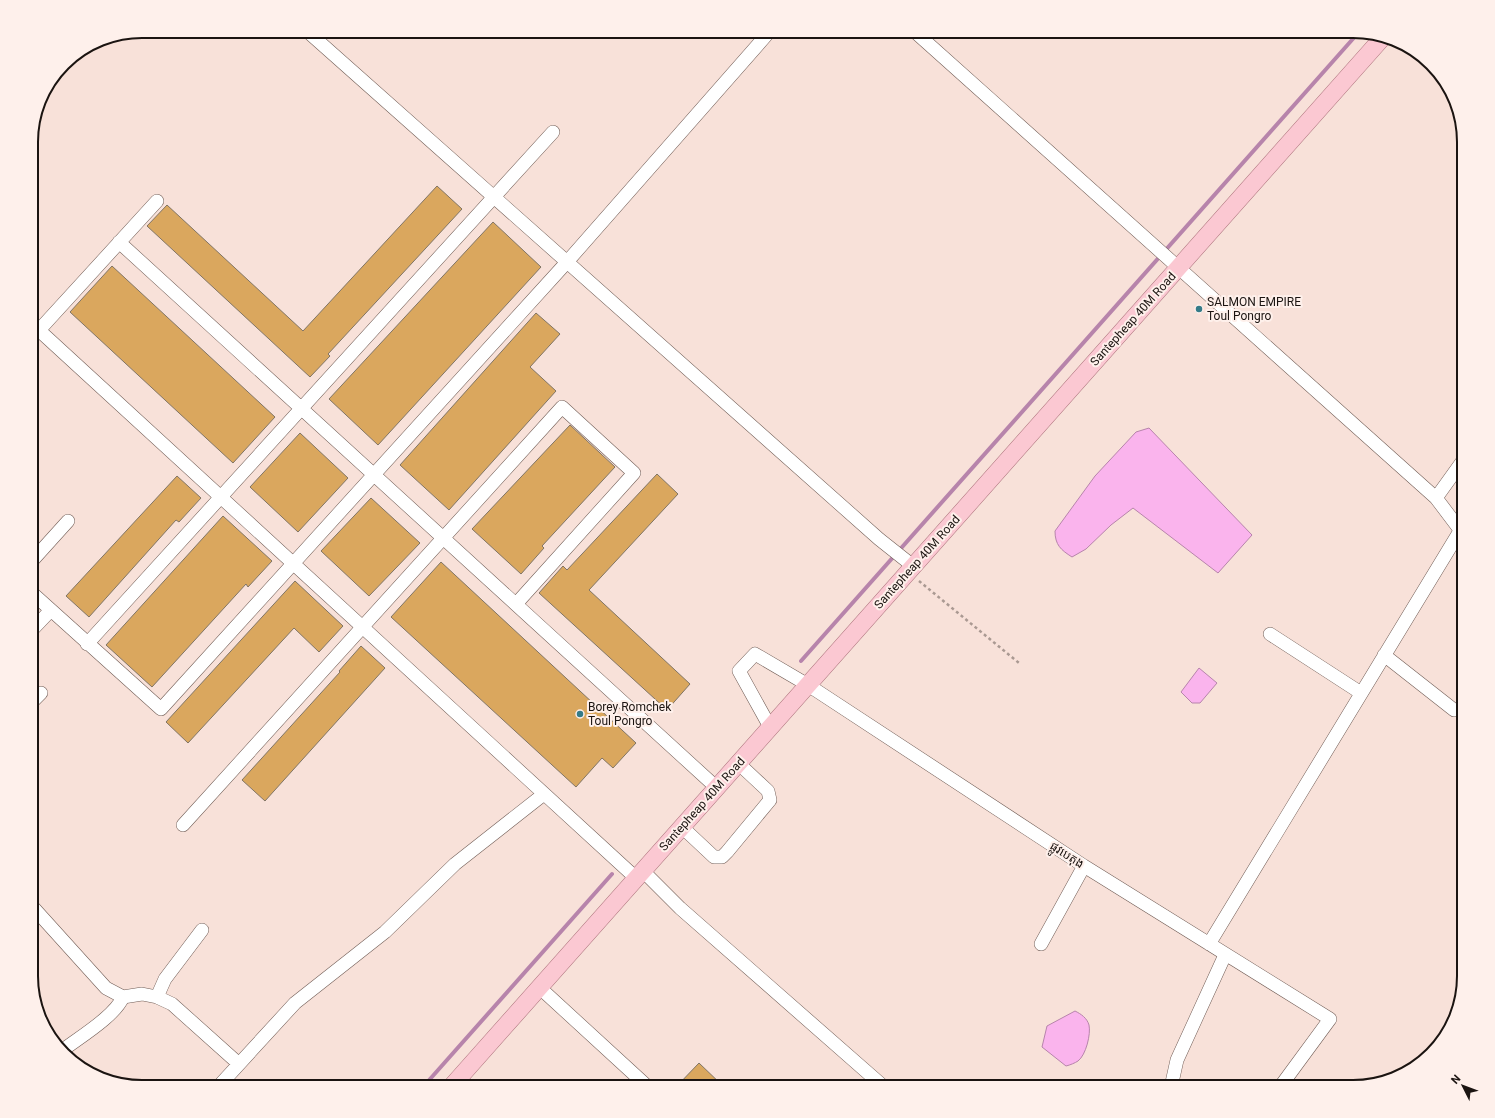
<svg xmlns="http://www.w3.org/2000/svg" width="1495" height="1118" font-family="Roboto,'Noto Sans Khmer',sans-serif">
  <rect width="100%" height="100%" fill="#f8e1d9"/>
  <!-- water -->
  <path fill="#fab4ed" stroke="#b784ab" d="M1149 428 1252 535 1218 573 1133 508 1111 525 1086 549 1072 557C1061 550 1055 545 1055 531L1095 476 1136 432Z
    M1199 668 1217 683 1200 703H1192L1181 692Z
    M1075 1011C1081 1014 1087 1018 1089 1025 1091 1034 1086 1055 1078 1061 1075 1063 1070 1065 1066 1066L1042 1047 1047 1026Z"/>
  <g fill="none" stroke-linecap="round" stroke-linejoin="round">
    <!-- stream -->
    <path stroke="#b784ab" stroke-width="4" d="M801 661 1359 32
      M423 1087 612 874"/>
  </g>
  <!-- building -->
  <path fill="#daa75e" stroke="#817565" d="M437 186 462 209 328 354 330 356 310 377 147 226 167 205 303 331Z
    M493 222 541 267 378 445 329 399Z
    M112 266 275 417 233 463 70 312Z
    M536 313 560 334 530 367 556 391 449 510 400 465Z
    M570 425 615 467 542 546 544 548 521 574 472 529Z
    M300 433 348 478 298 532 250 487Z
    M657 474 678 494 589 590 690 684 667 710 539 593 563 566 567 570Z
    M177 476 201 498 179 522 176 520 89 617 66 596Z
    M371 498 420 543 369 596 321 551Z
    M223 516 272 561 248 587 246 584 152 687 106 645Z
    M441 562 636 743 613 768 602 758 576 787 391 617Z
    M295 581 343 626 319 652 294 628 188 743 166 722Z
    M361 646 385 668 265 801 242 780 340 672 339 671Z
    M699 1063 724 1087H676Z"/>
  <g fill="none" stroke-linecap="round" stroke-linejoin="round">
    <defs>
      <path id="minor" d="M307 31 879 539 913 566
        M914 31 1436 498 1464 535
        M157 201 41 328 42 333 636 878
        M119 242 717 788
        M1436 498 1464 459
        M31 562 68 521
        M31 592 161 709 567 262 770 31
        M31 631 51 610
        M1270 634 1361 693
        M87 644 553 132
        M1384 655 1454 710
        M31 703 41 693
        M770 727 739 671 755 654 808 685 1084 866 1330 1019 1280 1087
        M183 825 562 407 634 473 516 604
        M682 827 714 857H722L727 852 770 800 768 791 738 763
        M643 871 680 908 884 1087
        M31 905 106 988 123 997 142 994 157 997 172 1004 239 1064
        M1041 944 1084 866
        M1209 944 1460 531
        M539 987 648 1087
        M157 997 165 979 202 930
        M63 1050C80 1037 115 1016 123 997
        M218 1087 295 1003 385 932 455 864 544 794
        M1171 1087 1177 1060 1225 955"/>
      <path id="major" d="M451 1087 1384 36"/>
    </defs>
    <!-- minor casing -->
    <use href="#minor" stroke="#715d56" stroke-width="14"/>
    <!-- major casing -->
    <use href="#major" stroke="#ab727b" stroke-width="18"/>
    <!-- path -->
    <path stroke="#aa9992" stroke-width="2.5" stroke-dasharray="3 3" stroke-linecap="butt" d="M919 581 1019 663"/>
    <!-- minor -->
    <use href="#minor" stroke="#fff" stroke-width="13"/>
    <!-- major -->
    <use href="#major" stroke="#fbc8d2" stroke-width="17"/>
  </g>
  <!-- markers -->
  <g fill="#357b88" stroke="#fef0eb" stroke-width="1.5">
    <circle cx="1199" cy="309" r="4"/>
    <circle cx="580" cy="714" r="4"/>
  </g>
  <g text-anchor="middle" stroke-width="4" stroke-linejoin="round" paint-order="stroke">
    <!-- poi labels -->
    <g font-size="12" fill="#1b1411" stroke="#fef0eb" text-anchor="start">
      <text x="1207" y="306">SALMON EMPIRE<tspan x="1207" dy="14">Toul Pongro</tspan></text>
      <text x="588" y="711">Borey Romchek<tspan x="588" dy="14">Toul Pongro</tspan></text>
    </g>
    <!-- street labels -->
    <g font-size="12" fill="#1b1411" stroke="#fef0eb">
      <text transform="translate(1133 319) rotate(-48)" y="4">Santepheap 40M Road</text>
      <text transform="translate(917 562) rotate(-48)" y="4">Santepheap 40M Road</text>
      <text transform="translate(702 804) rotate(-48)" y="4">Santepheap 40M Road</text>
      <text transform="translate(1067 855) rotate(33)" y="4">ផ្លូវបេតុង</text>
    </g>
  </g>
  <!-- crop -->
  <path d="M0 0H1495V1118H0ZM142 38H1353A104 104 0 0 1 1457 142V976A104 104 0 0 1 1353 1080H142A104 104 0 0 1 38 976V142A104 104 0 0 1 142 38Z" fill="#fef0eb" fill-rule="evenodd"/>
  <path fill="none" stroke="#1b1411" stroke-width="2" d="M142 38H1353A104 104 0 0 1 1457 142V976A104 104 0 0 1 1353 1080H142A104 104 0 0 1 38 976V142A104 104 0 0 1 142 38Z"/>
  <!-- north arrow -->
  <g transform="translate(1463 1086) rotate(312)" stroke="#fef0eb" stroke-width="3" paint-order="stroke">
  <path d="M0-3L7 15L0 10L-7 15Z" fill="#1b1411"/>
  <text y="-6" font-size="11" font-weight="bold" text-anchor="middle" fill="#1b1411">N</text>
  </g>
</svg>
